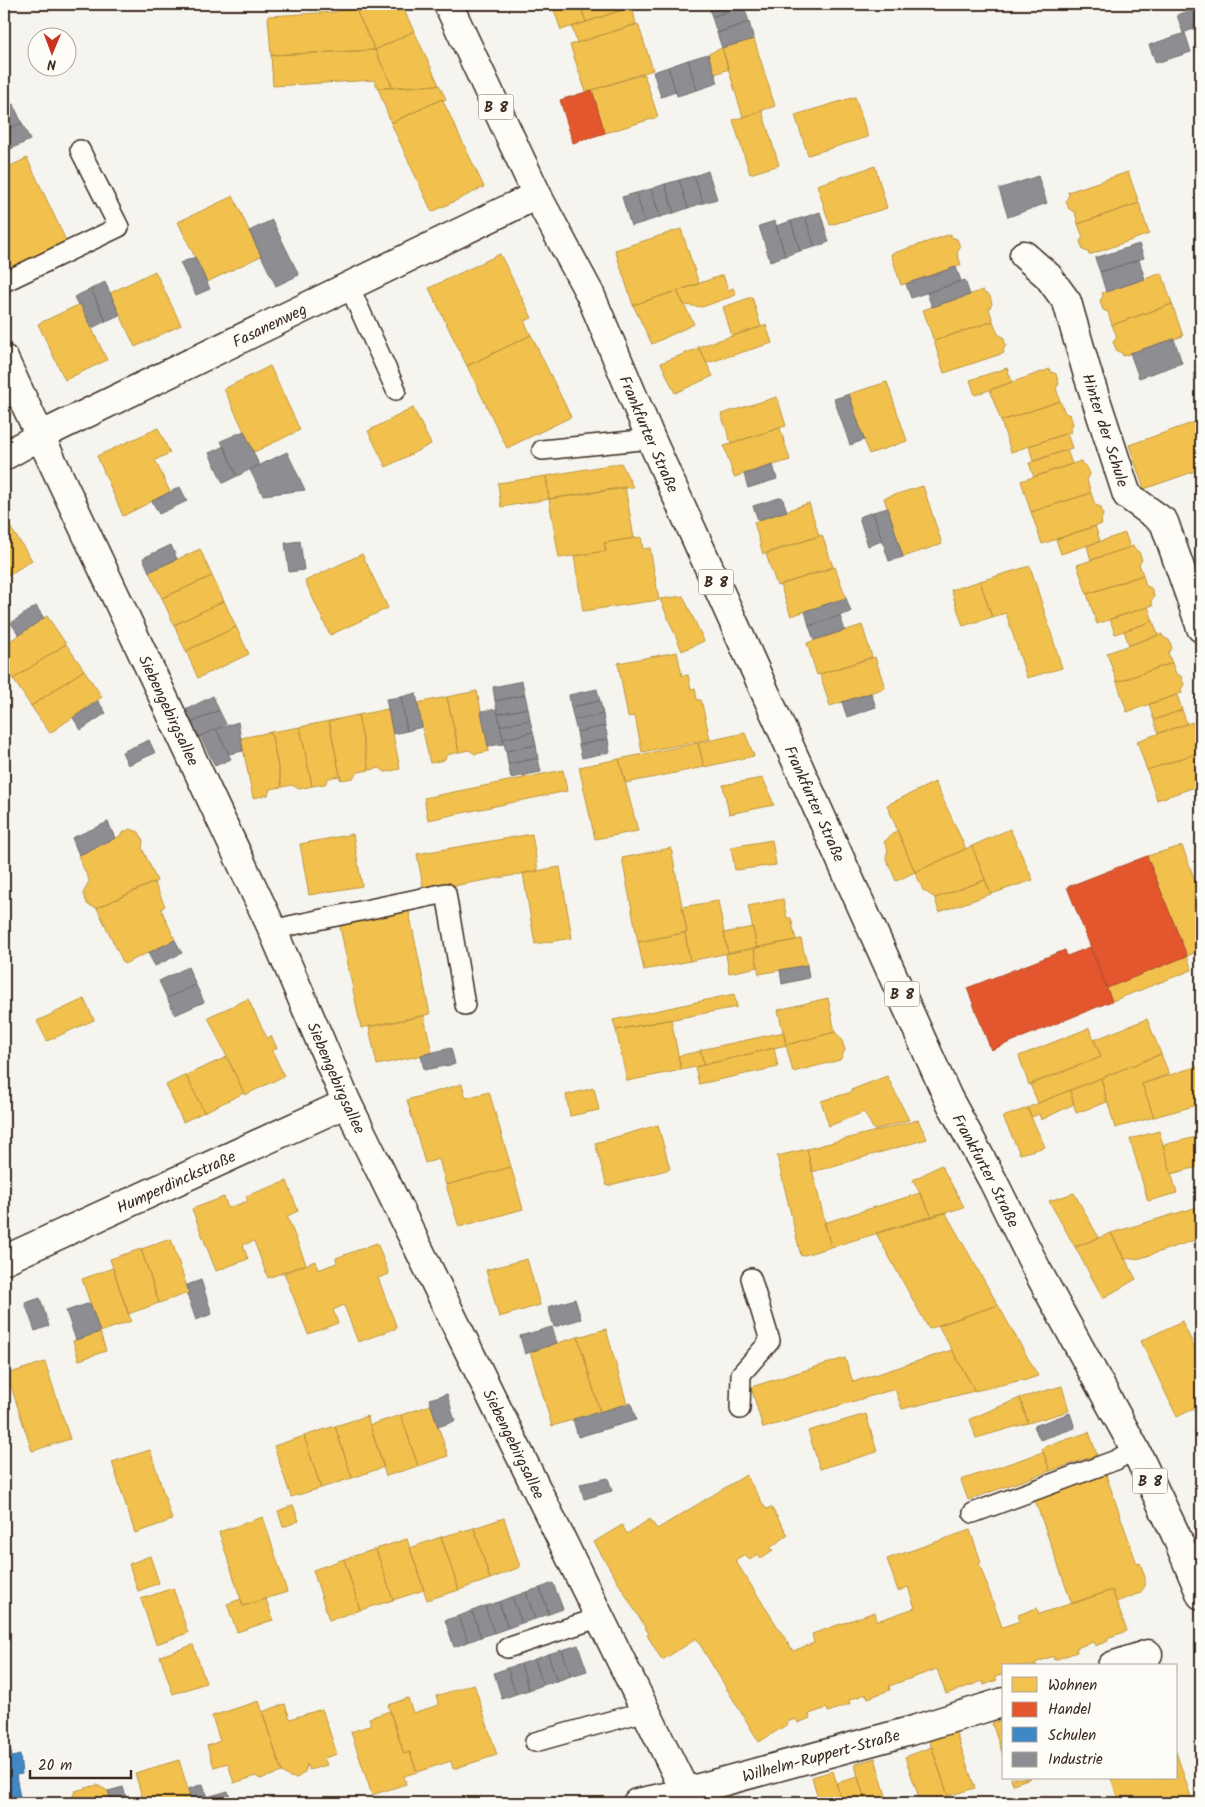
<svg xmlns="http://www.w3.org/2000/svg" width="1205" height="1807" font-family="Kalam,sans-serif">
  <rect width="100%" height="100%" fill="#f5f4ee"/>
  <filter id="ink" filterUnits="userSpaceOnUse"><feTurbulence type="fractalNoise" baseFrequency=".02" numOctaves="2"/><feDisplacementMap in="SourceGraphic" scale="10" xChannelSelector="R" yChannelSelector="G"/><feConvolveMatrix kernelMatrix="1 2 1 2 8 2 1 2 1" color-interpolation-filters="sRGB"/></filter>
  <g filter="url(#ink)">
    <!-- homes -->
    <path fill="#f2c14e" stroke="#bb9440" d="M353 4 375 50 271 55 268 16 336 12Z
      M353 4H401L414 31 375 50Z
      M552 4H580L586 22 561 30Z
      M580 4H633V6L586 22Z
      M632 7 636 24 577 43 572 27Z
      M638 24 653 70 586 92 570 45Z
      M414 31 439 85 393 88 375 50Z
      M754 39 775 106 743 117 722 48Z
      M722 48 729 69 715 74 708 54Z
      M375 50 393 88H378L374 80 273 86 271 55Z
      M644 74 658 117 605 133 592 90Z
      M439 85 446 99 443 101 442 99 391 123 378 88Z
      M855 97 868 137 808 155 795 115Z
      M442 99 484 187 432 212 391 123Z
      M762 111 779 165 750 174 733 120Z
      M27 158 68 245 10 272 4 257V169Z
      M875 166 887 208 830 225 817 185Z
      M1128 172 1139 203 1078 224 1075 212 1069 209 1066 201 1069 195 1068 192Z
      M233 196 261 256 207 282 178 222Z
      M1139 203 1149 234 1089 255 1088 252 1083 250 1080 241 1083 237 1078 224Z
      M681 229 699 284 633 305 615 250Z
      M951 234V237L957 239 960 247 957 253 961 265 901 285 891 254Z
      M500 254 532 318 524 321 531 335 467 366 429 288Z
      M155 271 181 325 135 347 110 293Z
      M1162 273 1172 304 1112 325 1108 312 1103 310 1100 301 1103 296 1102 293Z
      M723 275 728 290 733 288 736 295 702 307 684 305 677 291Z
      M983 290 984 293 990 296 992 304 989 309 993 321 934 341 923 310Z
      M677 291 694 324 652 344 633 305Z
      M752 297 761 327 732 336 723 307Z
      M80 304 107 360 65 380 38 324Z
      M1172 304 1183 336 1123 356 1122 353 1117 351 1113 342 1117 337 1112 325Z
      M993 321 998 334 1003 337 1006 345 1003 350 1004 353 944 373 934 341Z
      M766 325 772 343 707 363 698 347Z
      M531 335 571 417 507 448 467 366Z
      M699 348 713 376 675 393 661 363Z
      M270 366 300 430 254 452 224 389Z
      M1007 368 1012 382 975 395 970 380Z
      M1050 369 1051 372 1056 374 1059 384 1056 388 1060 401 1001 421 990 390Z
      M887 382 907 441 869 454 849 394Z
      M777 397 786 426 731 443 721 414Z
      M1060 401 1065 413 1070 415 1073 424 1070 429 1071 432 1011 452 1001 421Z
      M413 408 431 444 386 467 368 431Z
      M1201 420V469L1144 489 1129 445Z
      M158 428 170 453 155 460 170 492 123 516 97 456Z
      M780 428 790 460 734 477 724 446Z
      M1067 433 1072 448 1033 461 1029 446Z
      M1067 450 1072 464 1034 477 1029 463Z
      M1081 461 1082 464 1087 467 1090 474 1087 480 1091 493 1031 512 1021 481Z
      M621 463 633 487 549 499 546 476Z
      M546 476 549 499 501 507 498 483Z
      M923 486 942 544 903 557 884 498Z
      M625 487 634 538 604 543 606 551 559 558 549 499Z
      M1091 493 1095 505 1101 507 1103 515 1101 520 1102 524 1042 544 1031 512Z
      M809 503 819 536 763 554 754 522Z
      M4 518 32 560 9 575 4 567Z
      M1095 526 1100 541 1061 554 1056 539Z
      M1125 533 1130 547 1091 560 1087 546Z
      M822 535 833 567 777 586 766 554Z
      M641 537 643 549 650 548 659 600 583 611 574 556 606 551 604 543Z
      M1133 546 1134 549 1139 552 1142 560 1139 564 1143 575 1087 594 1077 565Z
      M200 549 212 576 162 598 149 572Z
      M362 554 388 608 330 635 305 581Z
      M1030 566 1062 668 1027 678 1006 613 992 617 980 581Z
      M4 567 9 575 4 578Z
      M835 567 846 598 791 616 780 585Z
      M1143 575 1146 586 1151 588 1154 596 1151 601 1153 605 1097 624 1087 594Z
      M212 576 224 601 174 625 162 598Z
      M980 581 992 617 963 626 951 590Z
      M683 596 704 641 682 651 660 599Z
      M224 601 236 627 186 651 174 625Z
      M1148 607 1153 621 1115 634 1110 619Z
      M47 616 66 644 13 679 4 666V645Z
      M1153 621 1158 635 1129 645 1124 631Z
      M862 625 872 657 817 675 807 643Z
      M236 627 249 654 198 678 186 651Z
      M1162 634 1163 637 1169 640 1172 648 1168 653 1172 663 1117 682 1107 653Z
      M66 644 84 670 31 706 13 679Z
      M677 652 682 676 688 675 691 689 695 688 697 700H701L710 739 642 752 635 716 628 717 618 663Z
      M875 657 885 688 830 706 820 674Z
      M1172 663 1176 674 1181 676 1184 685 1181 689 1182 693 1127 712 1117 682Z
      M84 670 102 697 50 733 31 706Z
      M477 691 489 751 475 754 469 750 459 752 447 697Z
      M1177 695 1182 710 1154 720 1149 704Z
      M447 697 459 752 447 755 444 760 430 763 417 703Z
      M388 709 400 769 385 772 380 768 369 770 358 715Z
      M1182 710 1187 724 1158 733 1154 720Z
      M358 715 369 770 358 772 353 778 341 780 329 721Z
      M329 721 341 780 339 776 329 778 325 784 312 786 300 727Z
      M1192 722 1193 726 1199 728 1201 735 1198 741 1201 752 1147 770 1137 741Z
      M300 727 312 786 299 789 292 785 282 787 271 732Z
      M271 732 282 787 270 789 268 795 253 798 241 738Z
      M745 733 754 756 704 767 698 743Z
      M698 743 704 767 626 783 619 759Z
      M1201 752V785L1157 800 1147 770Z
      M619 759 638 831 595 839 579 767Z
      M563 770 567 791 428 820 424 798Z
      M763 778 774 805 729 814 723 785Z
      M935 782 966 849 915 872 887 805Z
      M130 829 139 832 143 841 142 848 157 881 97 908 88 905 83 894 88 883 90 882 78 856 120 836 122 833Z
      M1010 829 1033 880 991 894 972 846Z
      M897 830 915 872 896 881 886 858 888 849 884 842Z
      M353 834 362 886 309 895 300 844Z
      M532 834 538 871 424 891 417 854Z
      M772 840 776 865 735 870 731 847Z
      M972 846 985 880 935 898 923 890 915 872Z
      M1182 846 1201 896V950L1187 956 1147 856Z
      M671 848 687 932 638 942 622 858Z
      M560 867 572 938 535 944 523 873Z
      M985 880 991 894 939 912 935 898Z
      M154 882 165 906 161 909 175 940 124 964 97 908Z
      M783 899 787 918H791L796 940 757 948 748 906Z
      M718 901 728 953 690 961 685 933 687 932 682 907Z
      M408 907 430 1014 361 1028 339 922Z
      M753 927 757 948 728 953 724 933Z
      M685 933 690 961 644 970 638 942Z
      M801 939 807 965 759 974 754 948Z
      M754 948 758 967 729 973 726 954Z
      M1187 956 1192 970 1112 1001 1107 988Z
      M734 994 737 1007 616 1030 613 1020Z
      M828 998 835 1032 786 1045 778 1010Z
      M84 999 94 1020 47 1041 37 1021Z
      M248 999 267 1038 271 1036 277 1048 272 1050 284 1076 245 1095 208 1017Z
      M424 1016 432 1053 377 1065 369 1027Z
      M671 1019 681 1070 627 1081 616 1030Z
      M1147 1019 1161 1054 1038 1103 1030 1084 1101 1057 1094 1040Z
      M1089 1028 1101 1057 1029 1085 1019 1056Z
      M784 1032 786 1045 704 1065 700 1050Z
      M835 1032 841 1038 845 1050 840 1060 793 1072 786 1045Z
      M774 1048 778 1067 699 1084 695 1067Z
      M701 1051 704 1065 681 1070 678 1056Z
      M1161 1054 1169 1074 1142 1084 1154 1117 1115 1128 1101 1078Z
      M227 1057 244 1093 204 1112 186 1075Z
      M1201 1065V1104L1154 1117 1142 1084Z
      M186 1075 204 1112 183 1122 166 1085Z
      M887 1076 909 1120 874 1130 864 1112 829 1126 821 1101 852 1092 851 1090Z
      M1101 1078 1107 1102 1076 1113 1070 1090Z
      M462 1084 466 1098 489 1092 511 1167 446 1185 439 1159 425 1163 407 1100Z
      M594 1088 599 1110 570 1116 566 1095Z
      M1070 1090 1074 1104 1041 1120 1039 1114 1032 1117 1027 1108Z
      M1027 1108 1045 1147 1020 1154 1003 1117Z
      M918 1120 927 1139 812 1172 807 1149Z
      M658 1125 670 1169 607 1186 595 1143Z
      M1159 1131 1177 1193 1148 1201 1130 1139Z
      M1201 1136V1166L1171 1174 1163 1145Z
      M807 1149 831 1247 801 1256 777 1156Z
      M941 1165 964 1207 932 1217 913 1180Z
      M511 1167 523 1209 459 1227 446 1185Z
      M287 1181 298 1211 287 1216 306 1264 268 1278 254 1241 243 1245 248 1259 216 1271 192 1209 224 1197 228 1208 248 1201 246 1196Z
      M920 1193 932 1217 831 1247 824 1223Z
      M1074 1193 1099 1238 1075 1247 1049 1201Z
      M1201 1206V1238L1141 1258 1124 1259 1111 1233Z
      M945 1212 998 1305 929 1329 876 1233Z
      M1111 1233 1136 1279 1103 1298 1075 1247Z
      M171 1239 189 1293 159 1303 141 1249Z
      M377 1243 389 1274 378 1278 397 1328 358 1342 344 1305 333 1310 338 1323 308 1334 284 1273 315 1261 318 1270 337 1263 336 1258Z
      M141 1249 159 1303 128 1314 110 1259Z
      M527 1259 540 1305 499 1317 486 1270Z
      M113 1268 131 1321 100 1332 82 1279Z
      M998 1305 1038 1376 1023 1381 1022 1380 975 1391 938 1325Z
      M1182 1321 1201 1361V1405L1177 1417 1141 1341Z
      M606 1329 627 1404 600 1412 578 1337Z
      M100 1332 106 1351 79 1360 73 1341Z
      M578 1337 600 1412 552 1426 530 1351Z
      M952 1350 975 1391 902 1409 895 1389 763 1428 751 1387 845 1358 853 1382Z
      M45 1362 70 1439 32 1451 7 1374Z
      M1062 1386 1069 1411 1028 1423 1020 1398Z
      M1020 1398 1028 1423 976 1438 970 1419Z
      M431 1405 448 1456 418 1466 401 1415Z
      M866 1414 877 1452 820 1469 808 1431Z
      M401 1415 418 1466 386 1476 370 1425Z
      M367 1416 384 1467 352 1478 335 1426Z
      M335 1426 352 1478 321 1488 304 1436Z
      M1089 1432 1097 1455 1050 1471 1042 1448Z
      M304 1436 321 1488 291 1497 274 1446Z
      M150 1450 172 1520 135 1533 112 1462Z
      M1043 1452 1050 1471 968 1500 961 1480Z
      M746 1475 766 1509 771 1507 788 1535 770 1548 773 1550 761 1558 758 1554 750 1560 745 1554 735 1560 793 1651 814 1643 812 1634 875 1612 877 1621 915 1608 908 1587 898 1591 887 1559 970 1530 981 1562 979 1563 1002 1627 1020 1621 1018 1615 1037 1608 1039 1614 1112 1590 1127 1631 1107 1638 1108 1641 1095 1646 1093 1642 1076 1648 1077 1652 1054 1660 1053 1656 1035 1663 1037 1666H1004V1674L995 1677 997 1680 984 1685 983 1681 946 1694 937 1669 889 1686 890 1690 868 1698 866 1694 849 1700 850 1704 828 1712 827 1708 809 1714 810 1718 798 1723 796 1719 787 1722 788 1724 759 1742 696 1638 690 1643 662 1660 647 1635 649 1634 594 1542 622 1525 627 1534 650 1519 657 1529Z
      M1106 1475 1137 1564 1140 1563 1145 1577V1586L1140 1593 1116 1602 1112 1590 1072 1604 1035 1500Z
      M293 1505 299 1521 283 1527 278 1511Z
      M263 1517 287 1592 243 1606 219 1532Z
      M504 1518 520 1567 490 1579 474 1528Z
      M474 1528 490 1579 459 1590 441 1537Z
      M441 1537 459 1590 427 1600 410 1548Z
      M407 1539 424 1590 393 1600 376 1549Z
      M376 1549 393 1600 360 1610 344 1559Z
      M150 1556 159 1583 138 1591 129 1564Z
      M344 1559 360 1610 329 1620 313 1570Z
      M173 1588 188 1633 156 1644 141 1599Z
      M241 1599 243 1606 266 1599 273 1620 237 1632 227 1604Z
      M193 1645 206 1683 173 1694 160 1656Z
      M474 1684 497 1755 453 1769 451 1761 417 1772 410 1752 404 1754 388 1705 408 1698 413 1713 439 1705 436 1696Z
      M259 1701 282 1772 260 1779 256 1776 234 1783 228 1763 214 1767 207 1746 220 1741 212 1716Z
      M285 1704 290 1719 322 1709 337 1754 324 1758 327 1765 309 1770 307 1764 305 1772 297 1778 289 1777 282 1772 262 1712Z
      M390 1711 404 1754 410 1752 417 1772 404 1776 406 1784 372 1795 351 1732 371 1725 369 1718Z
      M1004 1719V1758L992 1723Z
      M955 1730 975 1788 948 1796 929 1740Z
      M932 1747 948 1796 950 1803H921L905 1757Z
      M1176 1752 1193 1803H1119L1111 1778H1176Z
      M875 1758 888 1803H866L858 1777 855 1764Z
      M179 1760 192 1803H144L135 1773Z
      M833 1771 842 1803H819L812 1777Z
      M858 1777 866 1803H846L845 1798 841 1800 836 1783Z
      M1011 1778H1031L1013 1784Z
      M97 1785 108 1791 112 1803H68L67 1800 72 1798 75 1791Z"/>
    <!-- shops -->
    <path fill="#e4572e" stroke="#b14a29" d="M592 90 605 133 573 143 560 100Z
      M1147 856 1187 956 1107 988 1067 887Z
      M1090 947 1112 1001 991 1050 967 988 1065 950 1067 956Z"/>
    <!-- schools -->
    <path fill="#3f88c5" stroke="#3e6c93" d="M4 1739V1743H9L12 1757 20 1755 22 1774 16 1775 21 1803H4Z"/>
    <!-- industry -->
    <path fill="#8d8d92" stroke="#746f6f" d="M708 4H743L744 6 712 17Z
      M744 6 749 22 717 33 712 17Z
      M1201 7V26L1183 33 1177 15Z
      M749 22 754 39 722 48 717 33Z
      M1185 33 1191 52 1156 63 1149 45Z
      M708 54 718 83 697 90 688 60Z
      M688 60 697 90 677 96 668 67Z
      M668 67 676 92 661 97 653 72Z
      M13 104 22 123 4 131V108Z
      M22 123 30 140 4 152V131Z
      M708 171 717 199 703 203 694 176Z
      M694 176 703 203 688 208 679 180Z
      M1038 176 1047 203 1008 217 999 189Z
      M679 180 688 208 674 213 665 184Z
      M665 184 674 213 660 217 651 189Z
      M651 189 660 217 645 222 636 193Z
      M636 193 645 222 631 226 622 197Z
      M820 212 829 242 815 247 805 217Z
      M805 217 815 247 800 251 791 221Z
      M272 220 299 275 276 286 249 231Z
      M775 221 785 256 770 261 759 226Z
      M791 221 800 251 785 256 776 226Z
      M1139 244 1144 258 1100 272 1095 258Z
      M195 257 210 289 196 295 180 263Z
      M1139 260 1145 279 1106 292 1100 272Z
      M956 267 961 281 911 298 906 284Z
      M965 280 970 295 932 307 927 293Z
      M105 282 120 315 106 321 91 289Z
      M91 289 106 321 92 328 80 304 78 305 74 297Z
      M1174 339 1182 363 1139 378 1130 353Z
      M849 394 864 440 850 445 834 399Z
      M244 431 259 465 237 476 221 441Z
      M224 446 237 476 223 483 209 453Z
      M287 452 305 490 263 495 250 470Z
      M773 465 777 479 748 488 744 474Z
      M180 487 187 501 159 514 152 501Z
      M782 497 787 511 758 520 753 506Z
      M888 508 903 557 889 561 873 512Z
      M873 512 882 541 868 546 859 517Z
      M300 541 304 570 289 572 285 543Z
      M171 545 177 559 149 572 143 558Z
      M846 598 851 612 809 626 805 611Z
      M36 606 44 618 19 635 11 623Z
      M840 616 845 630 814 640 809 626Z
      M522 681 525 695 495 701 493 687Z
      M597 689 600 701 571 707 569 695Z
      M416 693 422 727 407 731 401 697Z
      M871 693 876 707 847 717 842 702Z
      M525 695 528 708 498 714 495 701Z
      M213 696 219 710 191 723 185 710Z
      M401 697 407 731 393 734 386 699Z
      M98 701 106 713 81 730 73 718Z
      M600 701 603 714 574 720 571 707Z
      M528 708 530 720 500 726 498 714Z
      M497 709 504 744 488 746 481 711Z
      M219 710 226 724 198 737 191 723Z
      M603 714 605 726 577 732 574 720Z
      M530 720 533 732 503 739 500 726Z
      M238 722 243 751 229 754 216 729Z
      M605 726 608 739 579 745 577 732Z
      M216 729 231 759 215 766 200 736Z
      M533 732 536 745 506 751 503 739Z
      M608 739 610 752 582 758 579 745Z
      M149 740 155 753 128 765 122 752Z
      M536 745 538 758 508 764 506 751Z
      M538 758 541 772 511 778 508 764Z
      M108 822 115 838 79 855 72 838Z
      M175 940 182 953 155 966 148 953Z
      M807 965 809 978 782 984 780 970Z
      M188 967 196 985 167 998 159 981Z
      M196 985 204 1002 175 1015 167 998Z
      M451 1048 455 1064 424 1070 421 1055Z
      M201 1280 212 1314 196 1320 187 1294 189 1293 187 1285Z
      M40 1298 49 1326 35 1331 25 1303Z
      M575 1299 581 1319 554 1327 548 1307Z
      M90 1303 100 1332 76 1340 66 1311Z
      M552 1327 557 1343 525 1354 520 1336Z
      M447 1394 455 1421 438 1427 429 1399Z
      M631 1403 636 1420 578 1437 573 1419Z
      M1070 1413 1075 1428 1040 1440 1034 1426Z
      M608 1478 612 1491 584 1499 580 1484Z
      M553 1583 563 1609 549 1614 540 1588Z
      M540 1588 549 1614 535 1619 526 1592Z
      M526 1592 535 1619 522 1623 512 1597Z
      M512 1597 522 1623 508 1628 499 1602Z
      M499 1602 508 1628 494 1633 485 1606Z
      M485 1606 494 1633 481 1637 472 1611Z
      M472 1611 481 1637 468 1642 459 1616Z
      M459 1616 468 1642 454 1647 445 1620Z
      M578 1645 587 1671 571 1676 562 1650Z
      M562 1650 571 1676 557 1681 548 1654Z
      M548 1654 557 1681 543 1685 535 1659Z
      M535 1659 543 1685 529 1690 521 1664Z
      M521 1664 529 1690 516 1694 507 1668Z
      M507 1668 516 1694 502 1699 494 1673Z
      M203 1784 209 1803H192L188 1789Z
      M123 1787 128 1803H112L108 1791Z
      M228 1791 232 1803H209L207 1797Z"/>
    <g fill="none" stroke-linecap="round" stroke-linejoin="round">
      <defs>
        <path id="lane" d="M4 282 119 227 80 150
          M349 286 396 390
          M542 450 651 439
          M273 933 289 926 446 893 465 1005
          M740 1409 741 1374 770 1341 751 1278
          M973 1513 1116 1460 1135 1449
          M507 1648 601 1617
          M535 1742 646 1711"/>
        <g id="street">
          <path id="s1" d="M1024 255 1048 276 1067 302 1087 372 1127 495 1164 522 1201 628"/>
          <path id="s2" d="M4 359 270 924 347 1103 685 1791"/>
          <path id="s3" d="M4 456 40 436 537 195"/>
          <path id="s4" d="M4 1260 347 1103"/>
          <path d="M1112 1666 1148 1654"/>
          <path id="s5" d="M637 1803 666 1797 910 1731 1004 1702"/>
        </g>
        <g id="primary">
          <path id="s6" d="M448 4 540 201 590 294 651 439 948 1098 993 1181 1037 1270 1135 1449 1175 1533 1201 1595"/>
        </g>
      </defs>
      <!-- lane casing -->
      <use href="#lane" stroke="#3b2a1e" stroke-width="22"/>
      <!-- street casing -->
      <use href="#street" stroke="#3b2a1e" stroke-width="31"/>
      <!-- primary casing -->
      <use href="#primary" stroke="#3b2a1e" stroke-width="31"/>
      <!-- lane -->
      <use href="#lane" stroke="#fdfcf7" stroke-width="19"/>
      <!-- street -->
      <use href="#street" stroke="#fdfcf7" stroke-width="28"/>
      <!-- primary -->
      <use href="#primary" stroke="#fdfcf7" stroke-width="28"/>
    </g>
  </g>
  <g text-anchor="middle" stroke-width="5" stroke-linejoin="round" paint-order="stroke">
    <!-- shield labels -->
    <g fill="#fdfcf7" stroke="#75695f" stroke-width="1">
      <rect x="478.5" y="94.5" width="35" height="25" rx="4"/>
      <rect x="698.5" y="569.5" width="35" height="25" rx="4"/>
      <rect x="884.5" y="981.5" width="35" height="25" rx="4"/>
      <rect x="1132.5" y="1468.5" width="35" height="25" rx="4"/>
    </g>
    <g font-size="15" font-weight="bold" fill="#3b2a1e">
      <text x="496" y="112">B 8</text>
      <text x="716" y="587">B 8</text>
      <text x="902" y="999">B 8</text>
      <text x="1150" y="1486">B 8</text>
    </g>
    <!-- street labels -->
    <g font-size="16" fill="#3b2a1e" stroke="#fdfcf7">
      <text dy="6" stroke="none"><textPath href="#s3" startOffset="296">Fasanenweg</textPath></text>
      <text dy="6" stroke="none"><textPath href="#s1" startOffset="198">Hinter der Schule</textPath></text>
      <text dy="6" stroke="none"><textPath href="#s6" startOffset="475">Frankfurter Straße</textPath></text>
      <text dy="6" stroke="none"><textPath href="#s2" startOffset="388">Siebengebirgsallee</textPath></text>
      <text dy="6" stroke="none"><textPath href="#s6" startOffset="880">Frankfurter Straße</textPath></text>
      <text dy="6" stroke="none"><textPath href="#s2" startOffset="792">Siebengebirgsallee</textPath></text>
      <text dy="6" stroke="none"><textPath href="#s6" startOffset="1285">Frankfurter Straße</textPath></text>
      <text dy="6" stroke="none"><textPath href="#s4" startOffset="189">Humperdinckstraße</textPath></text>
      <text dy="6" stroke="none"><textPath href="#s2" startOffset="1199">Siebengebirgsallee</textPath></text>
      <text dy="6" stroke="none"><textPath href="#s5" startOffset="190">Wilhelm-Ruppert-Straße</textPath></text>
    </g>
  </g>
  <!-- margin -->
  <rect width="1205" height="1807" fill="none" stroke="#fdfcf7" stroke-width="20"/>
  <rect x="10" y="10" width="1185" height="1787" fill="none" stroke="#3b2a1e" stroke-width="2" filter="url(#ink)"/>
  <!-- legend -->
  <rect x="1002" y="1664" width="175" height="115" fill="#fdfcf7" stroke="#afa8a0"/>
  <rect x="1012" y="1677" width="25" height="15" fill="#f2c14e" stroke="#afa8a0"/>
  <text x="1048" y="1690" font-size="15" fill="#3b2a1e">Wohnen</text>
  <rect x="1012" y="1702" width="25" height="15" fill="#e4572e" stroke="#afa8a0"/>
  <text x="1048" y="1714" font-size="15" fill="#3b2a1e">Handel</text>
  <rect x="1012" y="1727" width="25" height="15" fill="#3f88c5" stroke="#afa8a0"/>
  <text x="1048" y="1740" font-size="15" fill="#3b2a1e">Schulen</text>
  <rect x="1012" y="1752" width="25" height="15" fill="#8d8d92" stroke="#afa8a0"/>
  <text x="1048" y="1764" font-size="15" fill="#3b2a1e">Industrie</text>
  <!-- north arrow -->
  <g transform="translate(52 52) rotate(181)"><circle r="24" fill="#fdfcf7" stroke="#afa8a0"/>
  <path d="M0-4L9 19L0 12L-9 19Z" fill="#c8321e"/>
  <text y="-8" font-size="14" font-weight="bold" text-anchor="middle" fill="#3b2a1e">N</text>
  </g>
  <!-- scale -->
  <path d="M30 1770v8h101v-8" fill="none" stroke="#3b2a1e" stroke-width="2.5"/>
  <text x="38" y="1770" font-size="15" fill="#3b2a1e" stroke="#fdfcf7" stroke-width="4" paint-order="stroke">20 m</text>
</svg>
